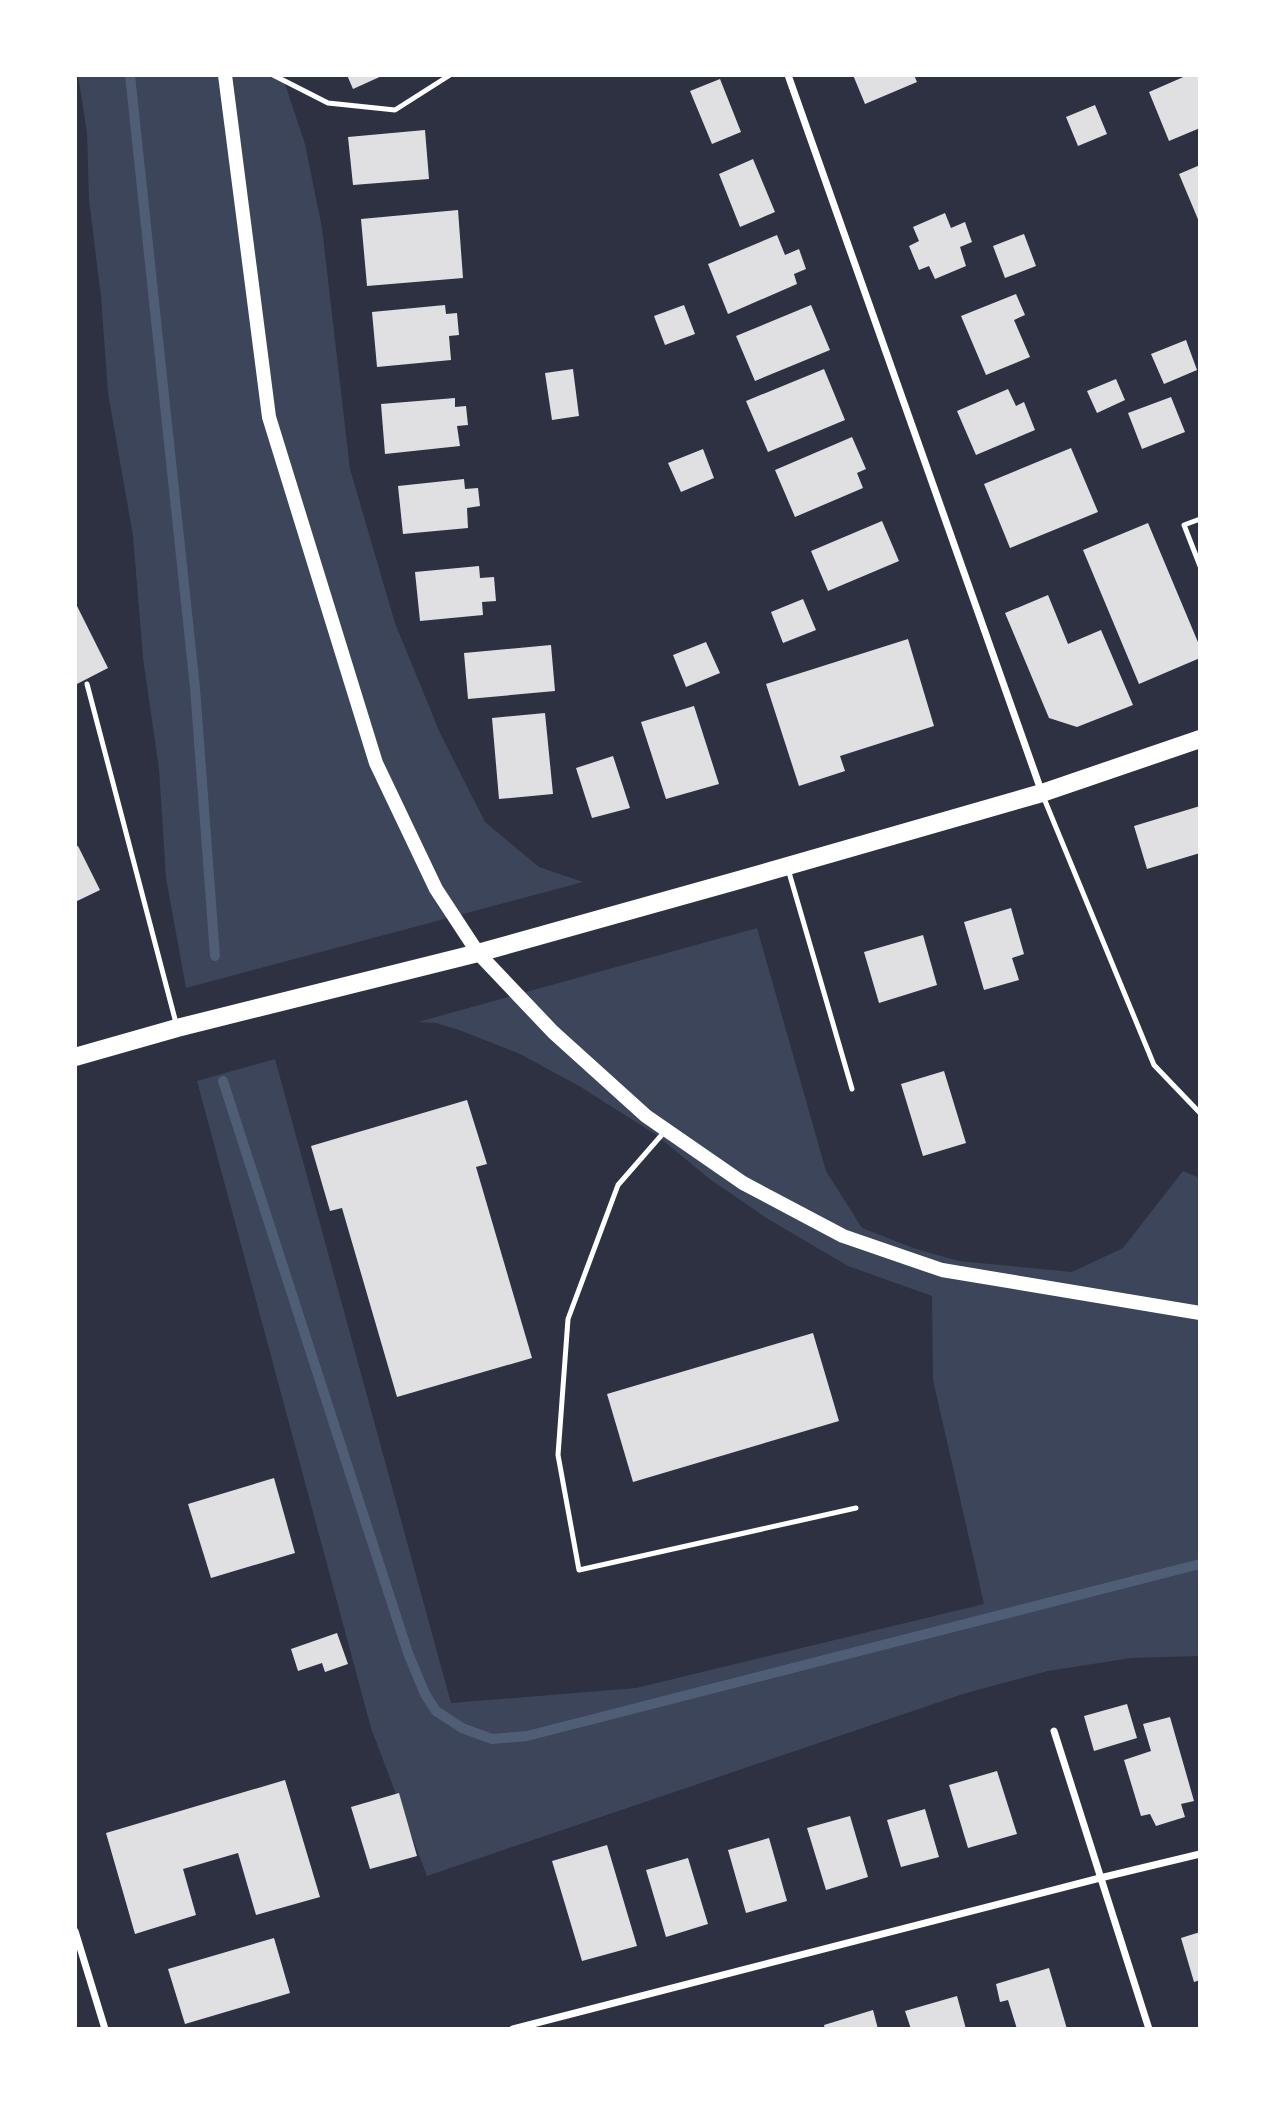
<svg xmlns="http://www.w3.org/2000/svg" width="1275" height="2104" font-family="'Exo 2',sans-serif">
  <rect width="100%" height="100%" fill="#2d3142"/>
  <!-- green -->
  <path fill="#3c4559" d="M78 75H282L305 144 322 228 350 469 395 623 440 733 485 822 539 867 583 882 186 988 166 878 159 769 143 658 133 536 108 393 101 297 89 200 87 133Z
    M757 928 826 1171 862 1228 916 1249 959 1261 1072 1272 1123 1248 1183 1171 1200 1178V1656L1131 1658 1048 1671 963 1694 427 1876 371 1728 197 1081 275 1059 451 1703 636 1688 984 1604 933 1380 932 1296 848 1266 768 1219 711 1180 655 1134 579 1086 520 1054 459 1030 436 1023 418 1022Z"/>
  <g fill="none" stroke-linecap="round" stroke-linejoin="round">
    <!-- stream -->
    <path stroke="#4f5d75" stroke-width="10" d="M130 75 195 688 215 956
      M223 1081 408 1653 425 1694 436 1711 462 1728 492 1739 527 1736 1200 1564"/>
  </g>
  <!-- building -->
  <path fill="#e0e0e3" d="M347 75H384L353 89Z
    M853 75H914L917 82 865 104Z
    M1188 75H1200V128L1169 141 1149 92Z
    M720 79 741 132 712 144 690 91Z
    M1095 105 1107 134 1078 146 1066 117Z
    M425 130 429 179 353 185 348 137Z
    M753 159 775 212 740 227 719 174Z
    M1200 165V224L1179 174Z
    M458 210 463 278 367 286 361 219Z
    M945 213 951 228 965 222 972 242 960 247 966 266 935 279 929 266 919 270 909 246 919 241 913 227Z
    M1024 234 1036 266 1005 278 993 246Z
    M777 235 785 255 799 249 806 269 794 274 797 284 728 314 708 264Z
    M1016 294 1025 315 1014 320 1030 357 986 375 961 316Z
    M445 305 446 314 457 313 459 335 449 336 451 360 377 367 372 312Z
    M684 305 695 334 665 345 654 316Z
    M811 305 830 350 755 381 736 336Z
    M1186 340 1197 370 1164 384 1151 354Z
    M573 369 579 416 552 420 545 373Z
    M824 369 845 420 768 452 746 401Z
    M1116 379 1125 400 1097 413 1087 391Z
    M1008 389 1016 406 1024 402 1035 430 976 455 957 411Z
    M1171 397 1185 432 1142 449 1128 413Z
    M455 398V407L466 406 468 425 457 426 460 446 385 454 381 404Z
    M852 437 866 469 857 473 863 488 795 517 775 470Z
    M1071 448 1098 512 1010 548 984 484Z
    M703 449 714 478 681 492 668 463Z
    M464 479 465 489 478 488 480 506 467 508 468 528 403 534 398 486Z
    M882 521 899 561 828 591 811 551Z
    M1148 523 1200 647V658L1139 684 1083 550Z
    M479 566 480 578 494 577 496 601 482 602 483 615 420 621 415 572Z
    M1048 595 1068 644 1101 630 1133 705 1077 727 1049 718 1005 613Z
    M803 599 816 630 783 643 771 612Z
    M75 602 108 668 75 685Z
    M908 639 934 726 840 756 845 771 799 786 766 684Z
    M706 642 720 673 686 687 673 655Z
    M551 645 555 691 468 699 464 653Z
    M694 706 719 784 666 799 641 722Z
    M545 713 553 794 499 799 492 718Z
    M613 756 630 808 592 818 576 768Z
    M1200 806V853L1147 869 1134 826Z
    M78 846 100 890 75 902V847Z
    M1011 908 1024 954 1012 958 1019 980 984 990 964 922Z
    M923 935 937 985 879 1003 864 952Z
    M944 1071 966 1143 923 1156 901 1084Z
    M467 1100 487 1164 476 1167 532 1358 397 1397 342 1208 330 1211 311 1146Z
    M813 1333 839 1421 633 1482 607 1394Z
    M274 1478 295 1553 211 1578 188 1504Z
    M337 1633 348 1664 325 1672 322 1663 298 1671 291 1649Z
    M1127 1704 1137 1738 1094 1751 1084 1716Z
    M1170 1717 1194 1801 1181 1804 1185 1817 1156 1826 1150 1814 1141 1816 1124 1760 1151 1751 1143 1724Z
    M997 1771 1017 1834 968 1848 949 1785Z
    M285 1780 320 1897 256 1915 238 1853 183 1869 196 1915 135 1934 106 1833Z
    M399 1793 417 1856 370 1869 351 1807Z
    M925 1809 939 1857 901 1867 887 1820Z
    M850 1816 868 1877 826 1890 807 1828Z
    M769 1838 787 1901 746 1913 728 1850Z
    M607 1845 637 1946 582 1961 552 1861Z
    M688 1858 708 1924 666 1937 646 1870Z
    M1200 1932V1980L1194 1982 1181 1938Z
    M274 1938 290 1993 185 2024 168 1969Z
    M1049 1968 1067 2029H1017L1008 2000 1000 2002 996 1984Z
    M957 1996 966 2029H911L905 2011Z
    M873 2010 878 2029H825L824 2025Z"/>
  <g fill="none" stroke-linecap="round" stroke-linejoin="round">
    <!-- service -->
    <path stroke="#fff" stroke-width="5" d="M273 75 328 103 395 110 450 75
      M1200 519 1184 525 1200 566
      M87 684 176 1023
      M1043 796 1154 1065 1200 1113
      M788 869 852 1089
      M666 1130 618 1185 568 1319 558 1455 579 1570 856 1508"/>
    <!-- minor -->
    <path stroke="#fff" stroke-width="7" d="M788 75 1042 793
      M1054 1731 1149 2029
      M75 1931 105 2029
      M513 2029 1100 1878 1200 1854"/>
    <!-- secondary -->
    <path stroke="#fff" stroke-width="14" d="M225 75 269 417 376 763 436 889 478 953 553 1032 646 1116 743 1183 843 1236 942 1270 1200 1313"/>
    <!-- primary -->
    <path stroke="#fff" stroke-width="18" d="M75 1057 177 1028 478 953 739 880 1042 793 1200 739"/>
  </g>
  <!-- border -->
  <rect width="1275" height="2104" fill="none" stroke="#ffffff" stroke-width="154"/>
</svg>
